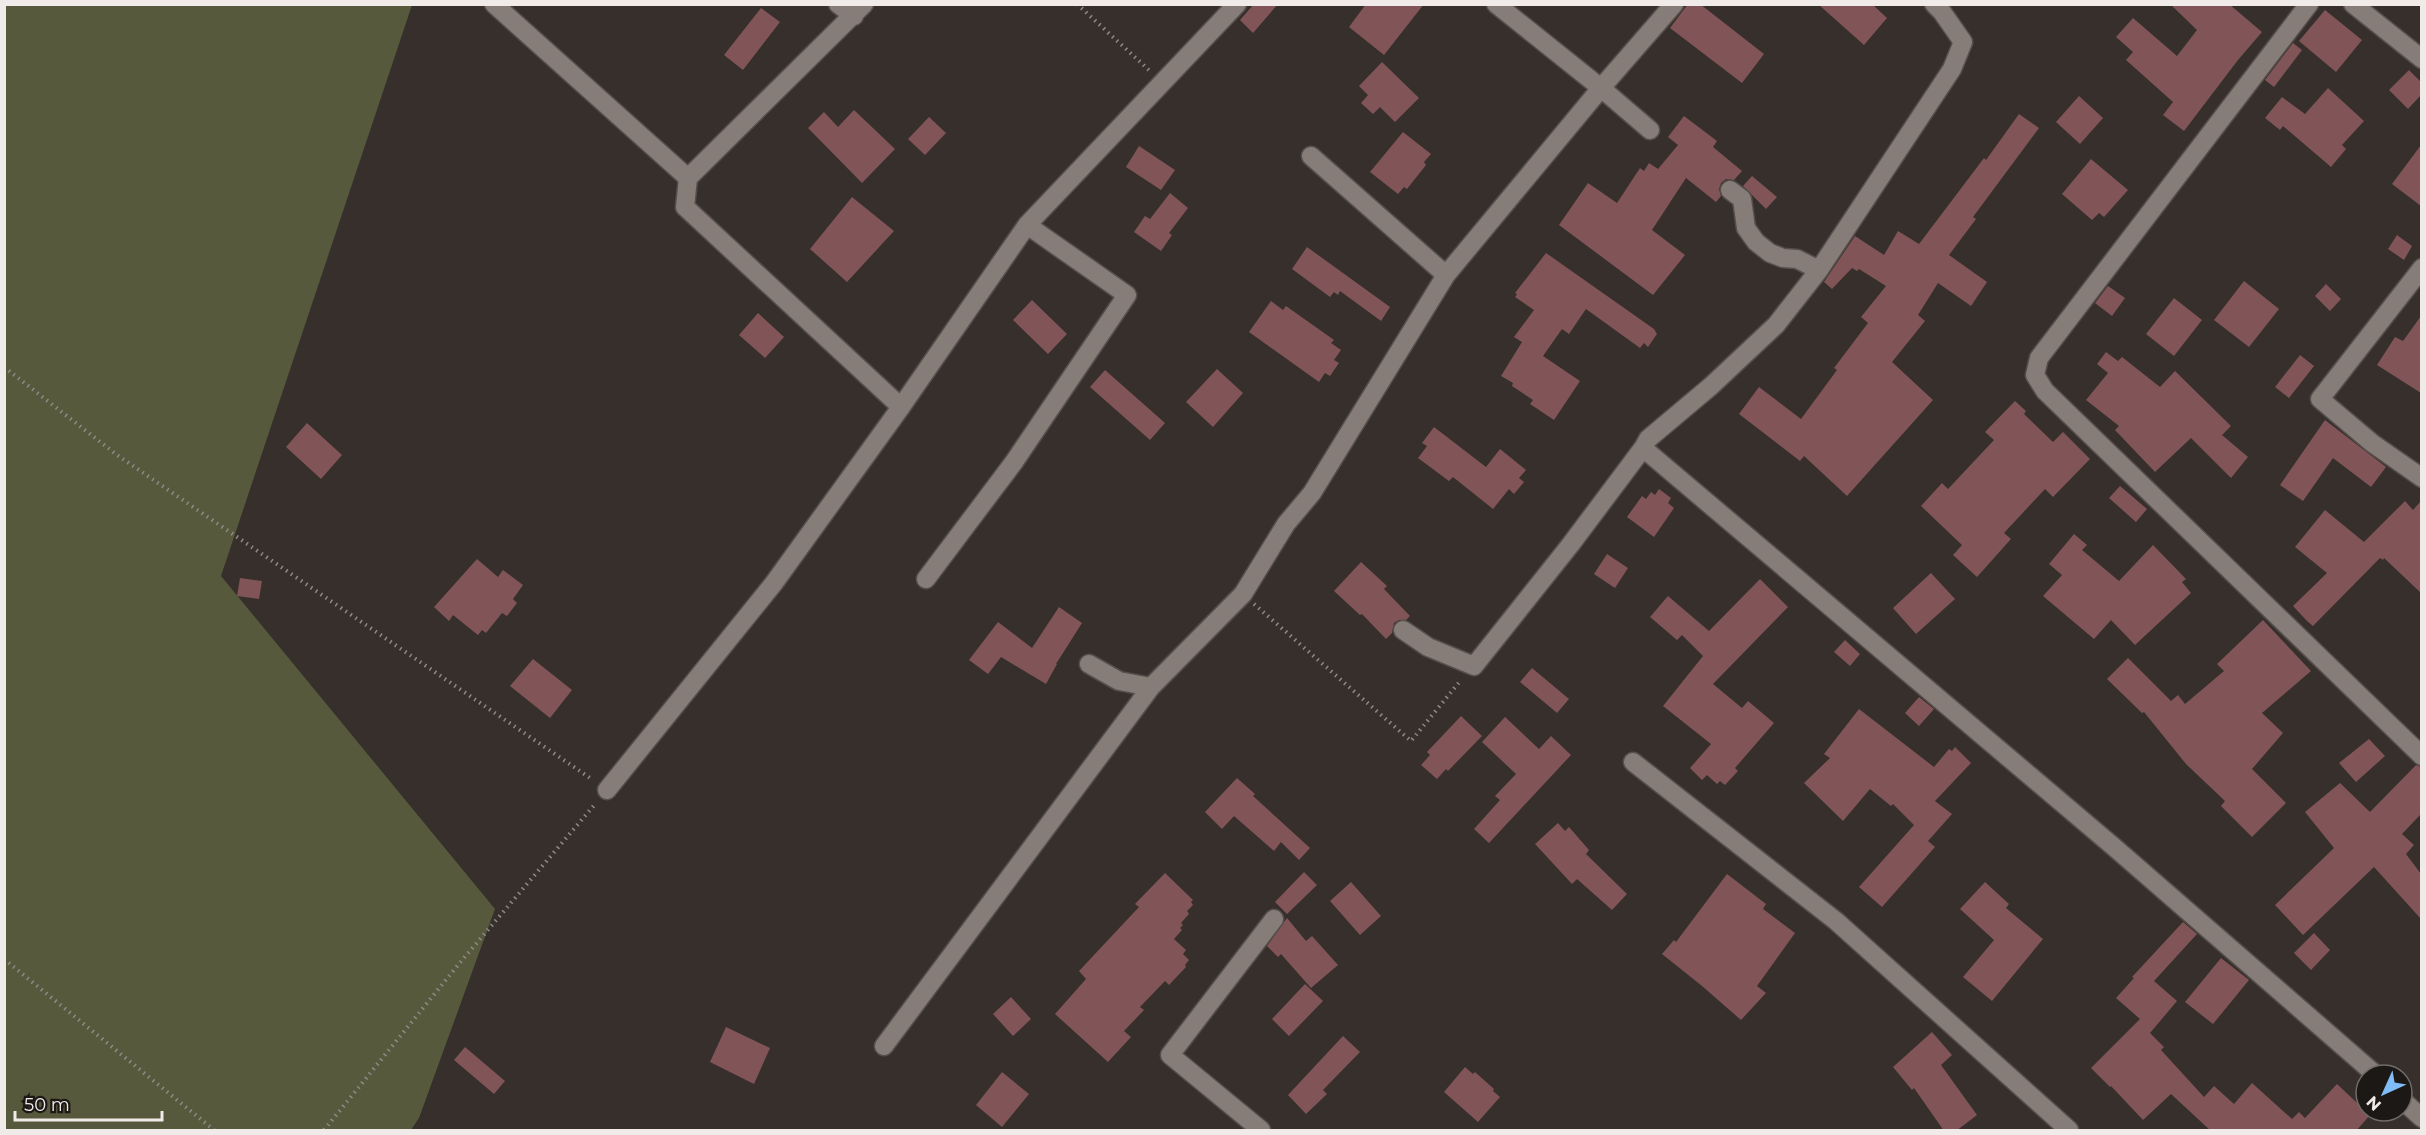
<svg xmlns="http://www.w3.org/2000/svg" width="2426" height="1135" font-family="Montserrat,sans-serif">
  <rect width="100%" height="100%" fill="#362f2c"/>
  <!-- green -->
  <path fill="#56593b" d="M5 4 412 5 221 576 495 909 419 1118 411 1130H5Z"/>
  <!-- building -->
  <path fill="#815557" d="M1254 4H1278L1253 33 1240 20Z
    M1366 4H1424L1384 55 1349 27Z
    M1688 4H1700L1764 54 1742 83 1670 28Z
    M1818 4H1872L1887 18 1864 45Z
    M2170 4H2229L2262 32 2238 60 2184 131 2163 115 2173 102 2126 60 2133 52 2116 37 2133 18 2177 56 2197 30Z
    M761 8 780 22 743 70 724 55Z
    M2325 10 2362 40 2336 72 2299 41Z
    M2293 43 2302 50 2274 87 2265 80Z
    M1382 62 1419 98 1395 122 1380 107 1373 114 1361 103 1368 95 1359 86Z
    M2409 70 2421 82V95L2408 109 2389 90Z
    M2328 88 2364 121 2342 145 2346 149 2331 167 2283 126 2280 130 2265 118 2282 97 2305 114Z
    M2079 96 2103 118 2080 144 2056 122Z
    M854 110 895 149 862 183 808 128 824 112 838 127Z
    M2019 114 2039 128 1973 217 1976 219 1949 255 1987 282 1971 306 1938 283 1918 315 1925 321 1892 362 1933 400 1847 496 1804 456 1800 461 1739 414 1759 387 1801 419 1837 370 1834 368 1868 323 1861 317 1886 286 1859 269 1857 271 1852 268 1832 289 1824 282 1855 236 1884 255 1898 231 1919 244 1984 158 1986 160Z
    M1684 116 1717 141 1713 147 1742 171 1734 180 1726 179 1721 183 1719 189 1721 196 1716 202 1686 178 1652 230 1685 255 1653 295 1559 225 1588 183 1617 203 1640 168 1644 171 1649 163 1658 169 1678 145 1668 137Z
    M929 117 946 133 925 155 908 139Z
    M1403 132 1431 154 1424 162 1426 165 1407 189 1404 187 1398 194 1370 172Z
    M2421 145V206L2392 184Z
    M1139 146 1175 170 1161 190 1126 167Z
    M2091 159 2128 190 2104 217 2099 213 2092 220 2062 194Z
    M1752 176 1777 197 1766 209 1743 186Z
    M1170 193 1188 208 1169 233 1172 235 1161 251 1134 232 1145 216 1150 219Z
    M852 197 894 231 847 282 810 249Z
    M2397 235 2412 246 2404 260 2388 249Z
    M1307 247 1390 307 1381 321 1340 291 1338 295 1334 292 1330 297 1292 269Z
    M1546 253 1654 329 1657 334 1648 347 1644 343 1640 348 1586 309 1569 334 1562 329 1543 356 1580 381 1554 420 1530 404 1533 400 1512 386 1513 383 1501 376 1522 342 1514 337 1534 310 1515 297 1517 294 1515 293Z
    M2244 281 2279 309 2249 347 2214 320Z
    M2326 284 2341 299 2330 311 2315 296Z
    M2108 286 2125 298 2112 316 2095 303Z
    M2174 298 2202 320 2174 356 2146 334Z
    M1032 300 1067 334 1048 354 1013 320Z
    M1271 301 1283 310 1286 306 1334 340 1331 343 1341 350 1334 360 1339 363 1330 376 1325 373 1319 382 1249 332Z
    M758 313 784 337 765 358 739 335Z
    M2421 316V393L2377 365 2395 337 2403 341Z
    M2106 352 2118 361 2122 357 2160 387 2175 371 2231 426 2222 435 2248 457 2231 478 2191 438 2155 472 2115 430 2119 426 2086 400 2108 373 2097 364Z
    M2300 355 2314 366 2289 398 2275 387Z
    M1217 369 1243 393 1213 427 1186 402Z
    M1105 370 1165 423 1150 440 1090 387Z
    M2015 401 2026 411 2024 414 2053 442 2063 432 2090 459 2053 497 2045 489 2004 533 2011 539 1977 577 1953 555 1962 545 1921 506 1942 483 1948 489 1994 440 1985 432Z
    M2325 420 2386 467 2371 487 2333 458 2303 501 2280 485Z
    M307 423 342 455 321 479 286 447Z
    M1434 427 1486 467 1500 449 1526 470 1519 478 1524 482 1514 494 1509 489 1493 509 1453 477 1449 481 1418 458 1427 446 1422 443Z
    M2120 486 2147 509 2136 522 2109 498Z
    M1659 489 1671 498 1668 503 1674 508 1654 537 1627 517 1642 496 1646 499 1651 492 1655 495Z
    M2405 501 2413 510 2421 501V593L2384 558 2383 560 2380 558 2313 626 2307 621 2293 606 2327 573 2295 547 2325 510 2364 542Z
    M2074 534 2087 545 2082 550 2119 581 2153 545 2186 579 2182 582 2191 593 2135 645 2111 620 2094 639 2043 596 2062 575 2049 564Z
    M1607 554 1628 568 1615 588 1594 574Z
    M477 559 498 577 503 570 523 585 513 599 517 603 507 616 502 613 486 633 482 630 478 635 453 615 449 621 434 607Z
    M1361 562 1387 586 1384 589 1410 616 1406 620H1399L1394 623 1392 633 1386 639 1362 614 1360 615 1334 591Z
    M1931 573 1955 599 1916 634 1893 608Z
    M240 578 262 581 259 599 237 596Z
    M1760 579 1788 607 1713 684 1742 708 1748 701 1774 723 1735 768 1738 771 1725 785 1720 781 1717 784 1707 775 1702 780 1690 768 1711 744 1663 706 1703 656 1682 635 1677 640 1650 617 1668 596 1709 631Z
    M1059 607 1082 623 1056 664H1057L1046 684 1001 657 988 674 969 660 998 622 1032 648Z
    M2263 620 2311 671 2262 713 2283 733 2252 769 2286 803 2252 837 2221 806 2225 801 2186 764 2144 712 2142 713 2107 679 2128 658 2171 701 2178 695 2185 704 2224 671 2217 664Z
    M1845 640 1860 654 1850 666 1834 652Z
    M533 659 572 690 550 718 510 686Z
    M1532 668 1569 699 1557 713 1520 682Z
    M1919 697 1934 709 1919 726 1905 713Z
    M1859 709 1934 767 1949 749 1952 751 1955 747 1971 763 1935 801 1952 814 1928 841 1935 847 1882 907 1859 887 1914 825 1893 804 1891 806 1870 789 1843 821 1804 783 1830 758 1824 754Z
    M1461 716 1482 736 1448 771 1446 769 1437 779 1421 765 1430 755 1427 752Z
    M1505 717 1539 749 1551 736 1571 755 1489 843 1474 829 1500 800 1495 796 1516 774 1482 742Z
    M2369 739 2385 756 2356 782 2339 763Z
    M2416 765 2421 767V814L2402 834 2414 845 2406 854 2421 874V919L2374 867 2303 935 2275 905 2334 848 2305 812 2340 783 2370 812Z
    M1237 778 1255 794 1253 796 1310 848 1299 860 1281 842 1274 851 1234 816 1222 829 1205 812Z
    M1558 823 1565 831 1569 827 1589 850 1586 854 1627 894 1612 910 1577 879 1572 884 1535 844Z
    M1304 872 1317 885 1287 914 1275 902Z
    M1165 873 1193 900 1191 902 1193 905 1187 911 1189 914 1181 923 1183 925 1180 928 1182 930 1174 939 1186 950 1183 954 1189 960 1185 965 1186 967 1169 985 1165 981 1140 1007 1144 1010 1124 1031 1131 1037 1108 1062 1055 1014 1086 979 1079 971 1139 907 1135 904Z
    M1727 874 1766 904 1763 909 1795 933 1757 986 1766 993 1741 1020 1702 986 1662 954 1674 940 1676 942Z
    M1351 882 1381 916 1360 935 1330 901Z
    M1985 882 2009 904 2006 908 2043 939 1992 1001 1963 977 1994 940 1960 909Z
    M1287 918 1306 941 1312 936 1338 965 1311 988 1281 954 1278 957 1267 946Z
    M2183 922 2197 934 2154 981 2177 1001 2150 1033 2164 1047 2161 1050 2204 1097 2214 1086 2234 1104 2252 1083 2292 1119 2299 1112 2305 1118 2337 1084 2370 1115 2356 1131H2211L2171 1094 2143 1120 2111 1086 2110 1087 2091 1068 2140 1019 2116 998 2134 978 2132 977Z
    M2314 933 2330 950 2311 970 2294 953Z
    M2221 958 2249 980 2213 1024 2185 1002Z
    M1305 984 1323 1001 1289 1036 1272 1019Z
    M1011 997 1031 1019 1013 1036 993 1014Z
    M726 1027 770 1048 754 1084 710 1062Z
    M1932 1032 1952 1055 1941 1065 1977 1115 1956 1131H1944L1914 1088 1912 1090 1893 1067Z
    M1343 1036 1360 1052 1323 1090 1327 1094 1306 1114 1288 1095Z
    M465 1047 505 1081 494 1094 454 1060Z
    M1465 1067 1473 1074 1475 1072 1494 1089 1493 1091 1500 1097 1478 1122 1444 1092Z
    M1002 1072 1029 1094 1002 1127 976 1105Z"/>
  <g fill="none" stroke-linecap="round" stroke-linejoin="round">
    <defs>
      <path id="minor" d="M494 4 688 178 864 4
        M838 4 854 16
        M1496 4 1601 88 1650 130
        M1934 4 1942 12 1963 42 1952 69 1819 270 1776 325 1711 386 1648 439 1643 448 2114 847 2376 1075
        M2309 4 2039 358 2035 375 2045 391 2422 756
        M2353 4 2422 59
        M1311 156 1446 275
        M1730 190 1742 199 1746 228 1756 242 1770 253 1783 258 1797 259 1819 270
        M2422 268 2320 399 2372 443 2422 478
        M901 407 1027 225 1237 4
        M926 579 1014 462 1127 295 1027 225
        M1403 630 1428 647 1474 666 1571 544 1643 448
        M1089 664 1119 681 1151 687 1243 594 1286 524 1312 493 1446 275 1601 88 1674 4
        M1633 762 1836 921 2069 1130
        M607 790 774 583 901 407 685 207 688 178
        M884 1046 1151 687
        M2402 1100 2422 1118
        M1261 1130 1170 1055 1274 919"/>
    </defs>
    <!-- minor casing -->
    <use href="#minor" stroke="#554e4b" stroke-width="21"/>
    <!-- path -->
    <path stroke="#908a87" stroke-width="4" stroke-dasharray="1.5 4.5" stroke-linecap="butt" d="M1077 4 1150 71
      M4 367 117 455 593 780
      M1254 604 1411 741 1461 680
      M4 959 214 1130
      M324 1130 458 965 596 803"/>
    <!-- minor -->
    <use href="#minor" stroke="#867d79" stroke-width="18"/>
  </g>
  <!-- border -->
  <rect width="2426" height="1135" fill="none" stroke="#f0ebe9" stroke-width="12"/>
  <!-- north arrow -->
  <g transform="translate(2384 1093) rotate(225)"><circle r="28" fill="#1b1816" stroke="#706c6a" stroke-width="1.5"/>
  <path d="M0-4.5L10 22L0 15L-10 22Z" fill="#7fbdf9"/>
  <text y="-9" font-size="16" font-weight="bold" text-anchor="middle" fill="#f0ebe9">N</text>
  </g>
  <!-- scale -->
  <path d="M15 1111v9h147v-9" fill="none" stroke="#f0ebe9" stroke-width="3"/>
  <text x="24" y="1111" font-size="18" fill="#f0ebe9" stroke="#1b1816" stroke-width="4.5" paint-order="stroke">50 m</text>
</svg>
